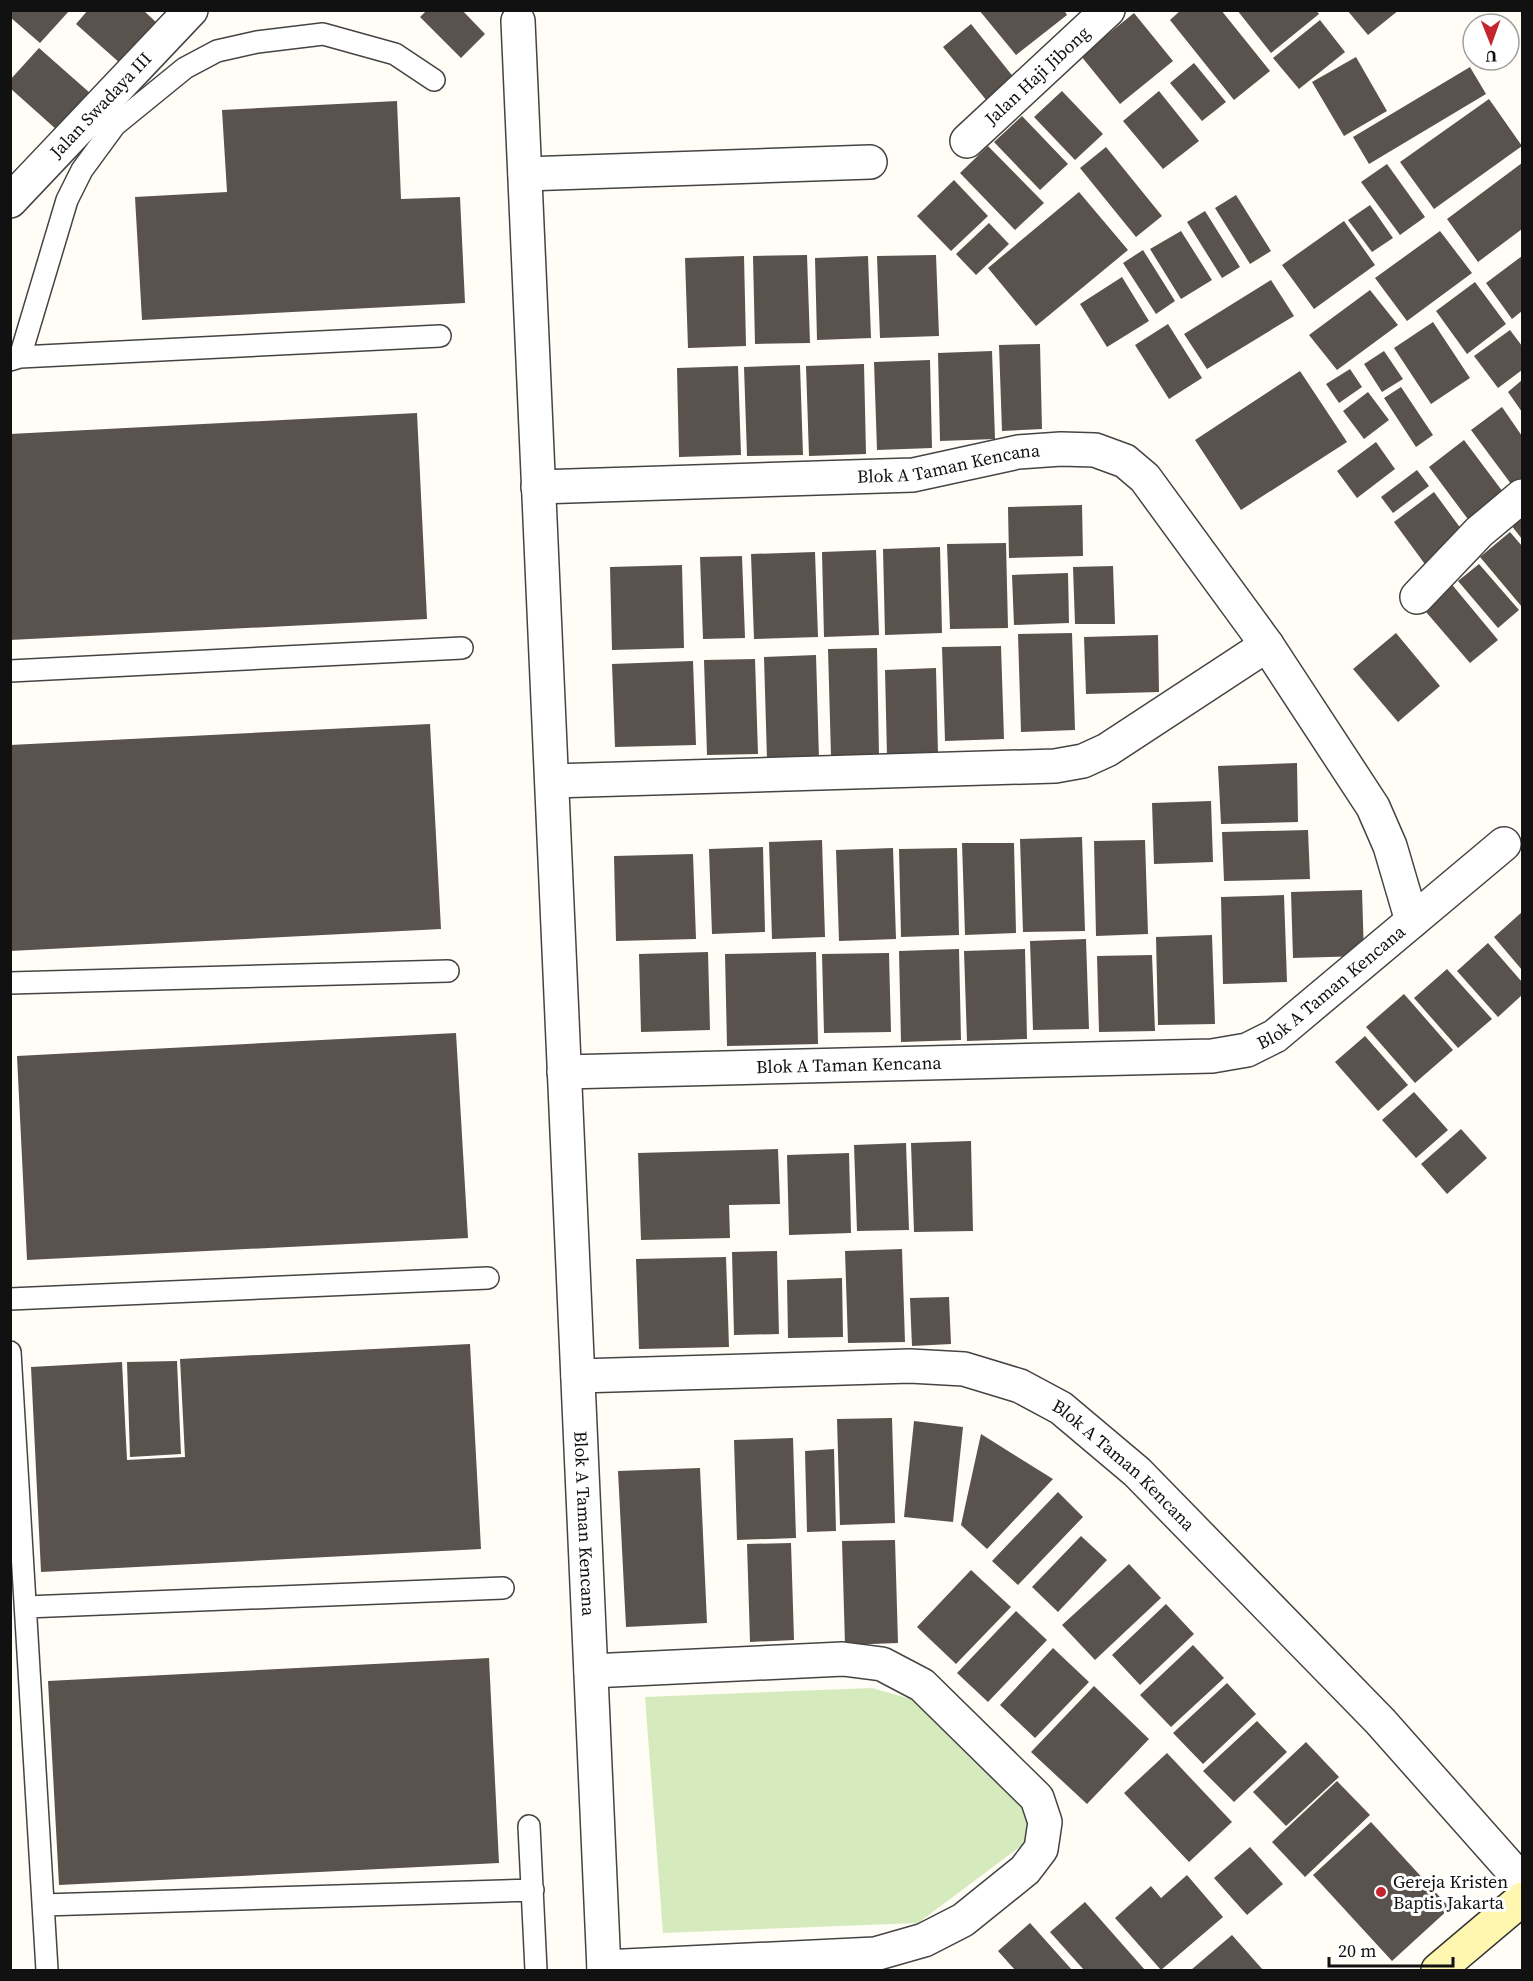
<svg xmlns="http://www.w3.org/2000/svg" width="1533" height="1981" font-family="'Source Serif 4',serif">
  <rect width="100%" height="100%" fill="#fffdf5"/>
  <!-- green -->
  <path fill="#d5ebbd" d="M872 1688 914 1700 1057 1819 918 1923 663 1933 645 1697Z"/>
  <!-- building -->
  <path fill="#5a524d" d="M10 10H70L40 43 10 17Z
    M88 10H143L158 24 121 64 76 24Z
    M427 10H462L485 34 461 58 420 17Z
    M979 10H1064L1067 15 1016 55Z
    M1181 10H1221L1270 71 1234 100 1170 20Z
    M1237 10H1316L1319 14 1271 53Z
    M1347 10H1399L1368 35Z
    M1134 13 1173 61 1120 104 1081 56Z
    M1320 20 1345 52 1299 89 1273 58Z
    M971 24 1015 79 987 101 943 47Z
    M39 48 90 93 57 130 10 88V80Z
    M1356 57 1387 111 1344 136 1312 82Z
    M1194 63 1226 102 1202 121 1170 83Z
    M1470 67 1486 94 1369 164 1353 137Z
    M1062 91 1103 134 1075 160 1034 117Z
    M1159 91 1199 141 1163 169 1123 121Z
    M1489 99 1522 146 1434 209 1400 162Z
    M397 101 401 199 460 197 465 303 142 320 135 197 227 192 222 110Z
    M1022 116 1068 164 1040 190 994 142Z
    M988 146 1044 203 1015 230 960 173Z
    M1106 147 1162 216 1136 237 1080 168Z
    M1522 163V229L1478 262 1447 219Z
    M1387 164 1425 217 1400 235 1361 182Z
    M954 180 988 216 951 251 917 216Z
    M1079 192 1128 250 1036 326 988 268Z
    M1236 195 1271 251 1250 264 1215 208Z
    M1370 205 1393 238 1372 252 1348 220Z
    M1205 211 1240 267 1222 278 1187 222Z
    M1344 221 1375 265 1314 309 1282 265Z
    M989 223 1009 244 976 275 956 254Z
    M1181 231 1212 280 1181 299 1150 249Z
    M1440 231 1472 273 1407 321 1375 278Z
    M1143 250 1175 301 1156 314 1123 263Z
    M807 255 810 343 755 344 753 256Z
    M936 255 939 336 880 338 877 256Z
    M744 256 746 346 688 348 685 258Z
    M868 256 871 338 817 340 815 258Z
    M1522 256V311L1512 319 1486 283Z
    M1122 277 1149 321 1107 347 1080 304Z
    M1271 280 1294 316 1207 369 1184 334Z
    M1475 282 1506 324 1467 354 1436 311Z
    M1370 290 1398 325 1337 370 1309 335Z
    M1433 322 1470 378 1431 404 1394 348Z
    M1168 324 1202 378 1169 399 1135 345Z
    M1510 330 1522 346V370L1498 388 1474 356Z
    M1040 344 1042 429 1002 431 999 345Z
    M992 351 995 439 940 441 938 353Z
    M1384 351 1403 379 1382 392 1364 364Z
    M930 360 932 448 877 450 874 362Z
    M864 364 866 454 809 456 806 366Z
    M800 365 803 455 747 456 744 367Z
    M738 366 741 455 679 457 677 368Z
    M1350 369 1362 387 1339 403 1326 384Z
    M1300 371 1347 442 1241 510 1195 440Z
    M1522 380V412L1508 392Z
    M1401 387 1433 435 1416 447 1384 398Z
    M1368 392 1389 420 1364 439 1343 411Z
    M1502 407 1522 436V487L1517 492 1471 430Z
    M417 413 427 619 10 640V434Z
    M1464 440 1509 500 1473 526 1429 467Z
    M1376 442 1395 469 1357 498 1337 471Z
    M1417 470 1429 486 1393 513 1381 497Z
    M1434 492 1467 537 1427 567 1394 522Z
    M1082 505 1083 556 1009 558 1008 507Z
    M1522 516V539L1511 525Z
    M1510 532 1522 546V607L1480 557Z
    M1006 543 1008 628 950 629 947 544Z
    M940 547 942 633 885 635 883 549Z
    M876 550 879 635 824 637 822 552Z
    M815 552 818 637 754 639 751 554Z
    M742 556 745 638 703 639 700 557Z
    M1479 564 1519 610 1498 628 1458 581Z
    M682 565 684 648 612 650 610 567Z
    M1113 566 1115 624H1075L1073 567Z
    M1068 573 1069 623 1014 625 1012 575Z
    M1449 581 1498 640 1470 663 1420 605Z
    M1072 633 1075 730 1021 732 1018 634Z
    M1396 633 1440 686 1398 722 1353 669Z
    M1158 635 1159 692 1086 694 1084 637Z
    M1001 646 1004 739 945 741 942 647Z
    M877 648 879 755 831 756 828 649Z
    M816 655 819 759 767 760 764 657Z
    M755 659 758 754 707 755 704 660Z
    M693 661 696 745 615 747 612 664Z
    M936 668 938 755 887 756 885 670Z
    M430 724 441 929 10 951V745Z
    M1297 763 1298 822 1221 824 1218 766Z
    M1211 801 1213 862 1154 864 1152 803Z
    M1308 830 1310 879 1224 881 1222 832Z
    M1082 837 1085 931 1023 932 1020 839Z
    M822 840 825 937 772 939 769 842Z
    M1145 840 1148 934 1096 936 1094 841Z
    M962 843H1014L1016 933 965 935Z
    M763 847 765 932 712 934 709 849Z
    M893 848 896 939 839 941 836 850Z
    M957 848 959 935 901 937 899 849Z
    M693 854 696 939 616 941 614 856Z
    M1362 890 1364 956 1293 958 1291 892Z
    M1284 895 1287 982 1223 984 1221 897Z
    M1522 912V970L1494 937Z
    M1212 935 1215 1024 1158 1025 1156 937Z
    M1086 939 1089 1029 1033 1030 1030 941Z
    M1488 943 1522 982V995L1498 1017 1457 971Z
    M959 949 961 1040 901 1042 899 951Z
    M1025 949 1027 1039 967 1041 964 951Z
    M708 952 710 1030 641 1032 639 954Z
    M816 952 818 1044 727 1046 725 954Z
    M889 953 891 1032 824 1033 822 954Z
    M1152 955 1155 1031 1099 1032 1097 956Z
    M1447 969 1492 1019 1458 1048 1414 998Z
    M1404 994 1453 1050 1415 1083 1366 1027Z
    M456 1033 468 1238 27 1260 17 1056Z
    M1365 1036 1408 1085 1378 1111 1335 1062Z
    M1414 1092 1448 1130 1416 1158 1382 1120Z
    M1461 1129 1487 1158 1447 1194 1421 1164Z
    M971 1141 973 1231 914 1232 911 1143Z
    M906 1143 909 1230 857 1231 854 1145Z
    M778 1149 780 1204 729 1205 730 1238 641 1240 638 1153Z
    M849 1153 851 1233 789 1235 787 1155Z
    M902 1249 905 1342 848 1343 845 1251Z
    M777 1251 779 1334 734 1335 732 1252Z
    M726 1257 729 1347 639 1349 636 1259Z
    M842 1278 843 1337 788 1338 787 1280Z
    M949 1297 951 1344 912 1346 910 1298Z
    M470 1344 481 1549 41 1572 31 1367 122 1362 127 1460 185 1457 180 1359Z
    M177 1361 181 1454 130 1457 127 1362Z
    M892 1418 895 1523 840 1525 837 1419Z
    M914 1421 963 1427 953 1522 904 1517Z
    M981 1434 1053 1479 987 1549 961 1525Z
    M793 1438 796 1538 737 1540 734 1440Z
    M834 1449 836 1531 807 1532 805 1451Z
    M700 1468 707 1623 626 1627 618 1471Z
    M1058 1492 1083 1517 1018 1585 992 1561Z
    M1081 1536 1107 1560 1058 1612 1032 1587Z
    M895 1540 898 1643 845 1645 842 1541Z
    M791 1543 794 1640 750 1642 747 1544Z
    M1129 1564 1161 1598 1095 1660 1062 1625Z
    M971 1570 1011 1607 956 1664 917 1627Z
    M1166 1604 1194 1634 1140 1685 1112 1655Z
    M1016 1611 1047 1640 988 1702 957 1673Z
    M1193 1645 1224 1678 1171 1727 1140 1695Z
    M1053 1648 1089 1682 1035 1738 1000 1705Z
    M489 1658 499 1863 59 1885 48 1681Z
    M1227 1683 1256 1714 1203 1764 1173 1733Z
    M1094 1686 1149 1739 1087 1804 1031 1752Z
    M1257 1721 1287 1752 1234 1802 1203 1771Z
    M1306 1742 1339 1777 1286 1826 1253 1792Z
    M1167 1753 1232 1822 1189 1862 1124 1793Z
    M1337 1781 1370 1815 1305 1877 1272 1842Z
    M1371 1822 1450 1908 1392 1961 1313 1875Z
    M1250 1847 1283 1884 1247 1915 1214 1878Z
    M1187 1875 1223 1917 1161 1970 1115 1918 1151 1886 1161 1898Z
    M1085 1902 1145 1970H1084L1050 1932Z
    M1030 1923 1072 1970H1015L998 1951Z
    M1232 1935 1263 1970H1191Z"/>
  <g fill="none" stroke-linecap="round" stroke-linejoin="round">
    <defs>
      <path id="lane" d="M20 357 67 200 82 170 115 125 185 68 217 51 257 42 323 34 395 54 434 80
        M10 360 20 357 440 336
        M10 671 462 648
        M10 983 448 971
        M10 1299 488 1278
        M10 1352 47 1970
        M26 1607 503 1588
        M529 1826 536 1970
        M43 1905 533 1890"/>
      <g id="street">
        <path id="s1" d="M518 21 604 1970"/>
        <path id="s2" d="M967 141 1108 10"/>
        <path d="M525 174 870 162"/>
        <path id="s3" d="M10 201 191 10"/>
        <path id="s4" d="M538 487 913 475 1018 452 1061 449 1095 450 1125 461 1145 478 1267 645 1373 807 1390 846 1412 921"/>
        <path d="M1417 597 1479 532 1522 496"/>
        <path d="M552 781 1055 766 1083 761 1107 750 1267 645"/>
        <path id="s5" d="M564 1072 1212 1056 1247 1050 1275 1036 1504 844"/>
        <path id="s6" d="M578 1376 910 1366 964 1369 1020 1386 1061 1408 1137 1472 1380 1721 1522 1881"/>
        <path d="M591 1671 843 1659 882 1664 922 1685 1037 1798 1045 1822 1041 1849 1025 1870 963 1920 924 1940 875 1954 604 1967"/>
      </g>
      <path id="secondary" d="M1438 1970 1522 1899"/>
    </defs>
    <!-- lane casing -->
    <use href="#lane" stroke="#444" stroke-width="24"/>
    <!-- street casing -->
    <use href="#street" stroke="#444" stroke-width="36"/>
    <!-- secondary casing -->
    <use href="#secondary" stroke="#333" stroke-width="36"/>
    <!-- lane -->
    <use href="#lane" stroke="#fff" stroke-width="21"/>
    <!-- street -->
    <use href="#street" stroke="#fff" stroke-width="33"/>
    <!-- secondary -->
    <use href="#secondary" stroke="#fff6b0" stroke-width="33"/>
  </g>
  <!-- markers -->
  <circle fill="#c4262e" stroke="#fff" stroke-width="2" cx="1381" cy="1892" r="6"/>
  <g text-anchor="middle" stroke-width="6" stroke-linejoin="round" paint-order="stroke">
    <!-- street labels -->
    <g font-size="18" fill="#111" stroke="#fff">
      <text dy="6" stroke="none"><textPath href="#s2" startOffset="96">Jalan Haji Jibong</textPath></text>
      <text dy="6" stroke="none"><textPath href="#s3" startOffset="132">Jalan Swadaya III</textPath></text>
      <text dy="6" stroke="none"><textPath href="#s4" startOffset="412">Blok A Taman Kencana</textPath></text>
      <text dy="6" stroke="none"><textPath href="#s5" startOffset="789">Blok A Taman Kencana</textPath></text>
      <text dy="6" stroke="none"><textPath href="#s5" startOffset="285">Blok A Taman Kencana</textPath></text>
      <text dy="6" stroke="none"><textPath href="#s6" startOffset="576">Blok A Taman Kencana</textPath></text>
      <text dy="6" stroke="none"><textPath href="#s1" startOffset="1504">Blok A Taman Kencana</textPath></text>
    </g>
    <!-- poi labels -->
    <g font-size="18" fill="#111" stroke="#fff" text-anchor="start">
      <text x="1393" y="1888">Gereja Kristen<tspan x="1393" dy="21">Baptis Jakarta</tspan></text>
    </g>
  </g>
  <!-- border -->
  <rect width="1533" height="1981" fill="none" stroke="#111111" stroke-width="24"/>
  <!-- north arrow -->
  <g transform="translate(1491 42) rotate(179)"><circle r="28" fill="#ffffff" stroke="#a0a0a0" stroke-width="1.5"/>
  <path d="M0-4.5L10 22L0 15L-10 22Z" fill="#c4262e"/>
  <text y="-9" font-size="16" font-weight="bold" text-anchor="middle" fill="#111111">U</text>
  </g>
  <!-- scale -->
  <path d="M1329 1957v9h124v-9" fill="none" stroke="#111111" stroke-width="3"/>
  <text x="1338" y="1957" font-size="18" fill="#111111" stroke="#ffffff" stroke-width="4.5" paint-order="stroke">20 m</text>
</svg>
